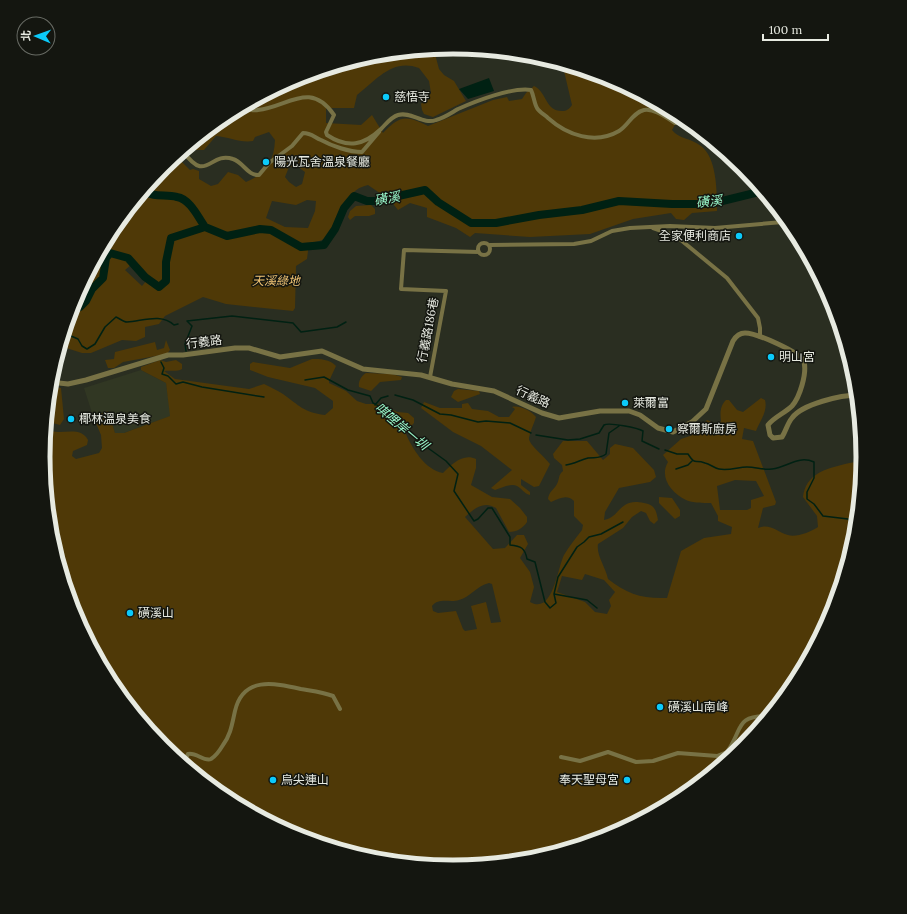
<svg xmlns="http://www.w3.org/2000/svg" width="907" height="914" font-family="Lora,'Noto Sans TC',serif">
  <rect width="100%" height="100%" fill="#2a2e21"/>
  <!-- built -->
  <path fill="#313723" d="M141 370 166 383 171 416 124 433H115L108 412 93 416 84 388Z"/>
  <!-- green -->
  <path fill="#4f3907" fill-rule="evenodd" d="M437 48 435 54 439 69 444 75 454 81 466 101 433 117 424 114 422 110 421 104 431 93 429 81 419 68C393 58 377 79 357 95L354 108H326V123L361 125 372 115 383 133C400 115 406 115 428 126L493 100 507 97 509 101 522 99 526 93 534 86C547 92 545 111 562 111 567 111 569 109 572 105L564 71V64L611 78 679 114 678 119 672 130C679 139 691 138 701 146 717 158 717 192 717 211L692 213 684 220 676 219 671 213 633 219 590 234 530 237 475 233 470 237 456 228 427 217V208L410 203 398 210 390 200 368 185C340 191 345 222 327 237 322 241 315 242 309 243L307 259 296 266 295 308 293 311 226 304 203 297 165 316 159 324 145 327V337L136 341 122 340 91 353H82L60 346 74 300 112 229 157 175 163 177 167 174V164L176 156 190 170 193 169 199 171V179L211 186 218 184 228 172 238 175 246 182C266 174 274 162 275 140L269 132 255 137 253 141C240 143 229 137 216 136L204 150H196L190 145 226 116 297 78 374 54ZM289 167H298L305 172 302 184 296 187 289 182 285 177ZM307 200 316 201 315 211 308 228 285 227 266 218 272 201 296 205ZM131 265 147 280 142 286 125 270Z
    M371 205 375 209V214L369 216H355L350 220 348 217 350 211 356 206Z
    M166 340 170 350 167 354 123 362 114 368H108L105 360 114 359 115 352 155 342 157 350 164 348Z
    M312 359C320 359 330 359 336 366L329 381V383L346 391 357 401 366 404H382L397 412 408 413 414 418V423L405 432C412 448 425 470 443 473 452 464 463 453 476 459V468L471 485 492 497 510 499 520 508 527 517V522C523 528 517 532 509 532L496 508C483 500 474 509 465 517L493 549 505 548 517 535H524L528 544 520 558 530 572 534 587 530 602C553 615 557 569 564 555 569 546 576 538 582 530L583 525 574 516V501C567 494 560 498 551 502L548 499C549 491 554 490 557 484 560 478 558 475 563 471L562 465 554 458 553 454 563 441H587L603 460 610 454V448L615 444 633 448 654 470 656 477 650 482 619 488 605 512 604 520C621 517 619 497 644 503 655 505 656 510 658 520L654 524 650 521 646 513 641 511 632 517 623 528 598 544C596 555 606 568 608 579 627 594 642 599 667 598L681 551 704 538 731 534 732 527 718 521V516L711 503C704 503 692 503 686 500 671 493 659 477 668 462L663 455 681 439 690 436 707 420 718 425 721 421C720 413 720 406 726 400H729L737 410 743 412 761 398 765 400C768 411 760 421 756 431L744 428 742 439 753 441 776 502 775 505 763 508 758 528C770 523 777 532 788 535 795 538 811 532 818 527L817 516 803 497C806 474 825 469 845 464 851 463 857 461 864 461L856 537 833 614 795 685 744 747 681 798 610 836 533 860 453 867 373 860 296 836 225 798 163 747 112 685 74 614 51 537 43 457 46 429C59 437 80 424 88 440L87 445 73 451 72 456 76 459 99 453 102 448 101 435 93 416 108 411 115 433H124L170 416 166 383 141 370V367L160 360 166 362 176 360 182 364V369C177 372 170 370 164 371L175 379 249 389 264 384C270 387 277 390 283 394 300 406 303 412 325 415L333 408V401L315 388 268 377 250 370V364L253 362 290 368ZM735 480 756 481 764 496 751 500V508L747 510H720L717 486ZM585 574 604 580 615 592 609 600 611 606 607 614 595 612 585 602 557 592 562 576 582 580ZM489 583 492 584 501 622 491 623 486 602 471 606 477 629 465 631 463 629 456 611 438 613 433 611 432 606C439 597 450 603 459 600 471 597 476 586 489 583Z
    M366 373 392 374 402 377 401 380 380 382 371 391 359 387C358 382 361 376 366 373Z
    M50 386 61 388 64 419 60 425 49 422 46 427 47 416 55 413 49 398Z
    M458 389 479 391 480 394 458 402 451 397 454 391Z
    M424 402 440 408H462V404L468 403 472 409 488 411 499 417H509L515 409 512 407C520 405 531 411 536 417 534 424 530 431 529 438 528 444 545 457 550 464L539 486 534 487 521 479V485L530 492V495C523 493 523 489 517 486 511 483 501 488 495 490L491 488 512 470 481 446 453 432 421 408Z
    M659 497 672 498 680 510V516L675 519 659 503Z"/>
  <!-- water -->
  <path fill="#002113" d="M489 78 494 91 468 99 459 89Z"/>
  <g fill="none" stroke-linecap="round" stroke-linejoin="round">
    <!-- stream -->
    <path stroke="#002113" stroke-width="1.5" d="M187 321 232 316 293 323 301 332 337 327 346 322
      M64 333 78 339 82 346 87 349 95 344 105 327 116 317C119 318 123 322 127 322 143 321 161 313 174 325L178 324
      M186 351 185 344 192 326 187 321
      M161 362 164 368 162 374 168 376 176 384 183 382 202 387 264 397
      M305 380 324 377 348 390 370 396 373 403 381 407 421 443 446 461 458 474 454 491 474 521 478 519 488 508H492L510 537V545C521 546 525 548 527 559L535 562 545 602 550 608 556 603 554 594 587 600 597 608
      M395 395 413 400 440 414 451 415 478 422 486 421 510 423 531 433
      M375 405 381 398 388 396
      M536 435 568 440 580 439 599 433 604 425C609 422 638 428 643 431L642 441 659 449
      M665 450 677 454H688C696 466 694 459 705 463 710 464 714 468 719 469 729 471 738 467 747 467 756 467 764 470 772 469 788 467 798 455 814 462V478L807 492V499L814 504 823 516 848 519 857 530
      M566 465C574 464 580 460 588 458 595 457 600 459 606 454L609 433 619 426
      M676 469 688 465 692 461
      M554 594 558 577 577 547 584 542 589 537 601 534 623 522
      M719 758 729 759"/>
    <!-- river -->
    <path stroke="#002113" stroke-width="8" d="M143 191C155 198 165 194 177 197 190 199 198 217 205 227
      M72 309 80 307 86 301 92 289 103 278 106 258 110 253 128 258 145 277 159 287 166 281V262L171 238 205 227 227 236 260 229 271 230 301 247 324 245 335 229 344 208 354 196 367 201H376L425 190 438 202 471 223H496L539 215 582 210 619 201 672 204H710L763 191"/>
    <!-- minor -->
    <path stroke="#787245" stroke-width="4" d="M240 108C245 109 253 111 258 110 288 107 310 80 334 115L326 132 327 135C348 149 364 145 381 129 386 124 391 117 398 115 411 111 423 125 436 120 444 118 451 113 458 109 476 101 512 87 531 90 534 96 534 103 537 108 539 112 545 115 548 118 567 135 595 145 619 131 629 125 632 113 644 110 654 108 667 118 675 123L686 119
      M183 151C207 185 209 151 233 159 243 162 248 176 259 175L269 163 292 146 303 133C311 133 314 137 321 140 332 146 349 152 362 152L379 132
      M653 228 676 236 727 278 758 318 760 328V337
      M478 249a6 6 0 1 1 12 0a6 6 0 1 1-12 0Z
      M490 245 574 244 591 241 612 231 630 228 670 226 715 228 783 222 782 214
      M430 377 446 291 401 289 404 250 479 252
      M154 736H156L164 748
      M168 751 186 758 187 767
      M561 757 580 761 608 752 636 762 653 761 678 753 717 756 727 752C744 728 734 716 769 716
      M186 758 188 754C196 752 204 762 211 759 216 756 220 750 223 745 231 734 232 724 235 711 243 676 274 683 301 689 312 691 322 692 333 696L340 709"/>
    <!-- tertiary -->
    <path stroke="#787245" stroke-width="5" d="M50 382 68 384 86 380 168 355H183L235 348H249L280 357 322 351 363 369 421 375 452 384 494 391 542 413 559 418 600 411H629L640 415 658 428 673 432 692 422 706 409 733 341C736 336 739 333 745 333 756 333 801 352 804 362 807 373 800 397 792 406 785 413 774 417 768 425L770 435 773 438 782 437C786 431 787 424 792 418 802 404 841 395 858 395"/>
  </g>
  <!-- markers -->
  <g fill="#0bcafa" stroke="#141610" stroke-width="1.5">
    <circle cx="386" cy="97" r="4"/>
    <circle cx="266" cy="162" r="4"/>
    <circle cx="739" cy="236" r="4"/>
    <circle cx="771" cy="357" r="4"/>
    <circle cx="625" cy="403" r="4"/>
    <circle cx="71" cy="419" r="4"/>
    <circle cx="669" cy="429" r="4"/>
    <circle cx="130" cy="613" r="4"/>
    <circle cx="660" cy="707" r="4"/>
    <circle cx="273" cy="780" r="4"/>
    <circle cx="627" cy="780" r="4"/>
  </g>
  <g text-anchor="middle" stroke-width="3" stroke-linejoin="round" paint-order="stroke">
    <!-- poi labels -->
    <g font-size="12" fill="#e7eae1" stroke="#141610" text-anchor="start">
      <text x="394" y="101">慈悟寺</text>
      <text x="274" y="166">陽光瓦舍溫泉餐廳</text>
      <text x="731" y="240" text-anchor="end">全家便利商店</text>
      <text x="779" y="361">明山宮</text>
      <text x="633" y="407">萊爾富</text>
      <text x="79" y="423">椰林溫泉美食</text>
      <text x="677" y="433">察爾斯廚房</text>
      <text x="138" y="617">磺溪山</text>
      <text x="668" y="711">磺溪山南峰</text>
      <text x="281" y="784">烏尖連山</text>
      <text x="619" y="784" text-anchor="end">奉天聖母宮</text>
    </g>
    <!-- park labels -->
    <g font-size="12" font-style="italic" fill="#f1c474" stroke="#141610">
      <text x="276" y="285">天溪綠地</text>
    </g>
    <!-- street labels -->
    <g font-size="12" fill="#e7eae1" stroke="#141610">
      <text transform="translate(428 330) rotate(-79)" y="4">行義路186巷</text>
      <text transform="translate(204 342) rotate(-7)" y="4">行義路</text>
      <text transform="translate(533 397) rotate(24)" y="4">行義路</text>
    </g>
    <!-- water labels -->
    <g font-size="13" font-style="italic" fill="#99f8ca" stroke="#141610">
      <text transform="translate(387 198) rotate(-10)" y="5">磺溪</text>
      <text transform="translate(709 201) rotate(-6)" y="5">磺溪</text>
      <text transform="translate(402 426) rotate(40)" y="5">唭哩岸一圳</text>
    </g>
  </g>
  <!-- crop -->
  <path d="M0 0H907V914H0ZM50 457a403 403 0 1 1 806 0a403 403 0 1 1-806 0Z" fill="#141610" fill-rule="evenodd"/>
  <path fill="none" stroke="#e7eae1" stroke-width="5" d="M50 457a403 403 0 1 1 806 0a403 403 0 1 1-806 0Z"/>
  <!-- north arrow -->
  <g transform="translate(36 36) rotate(272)"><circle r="19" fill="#141610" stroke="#686b64"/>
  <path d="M0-3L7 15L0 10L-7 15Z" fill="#0bcafa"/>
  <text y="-6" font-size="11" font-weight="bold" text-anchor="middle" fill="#e7eae1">北</text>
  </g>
  <!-- scale -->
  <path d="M763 34v6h65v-6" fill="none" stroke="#e7eae1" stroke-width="2"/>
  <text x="769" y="34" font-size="12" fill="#e7eae1" stroke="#141610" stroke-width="3" paint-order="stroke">100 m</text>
</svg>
